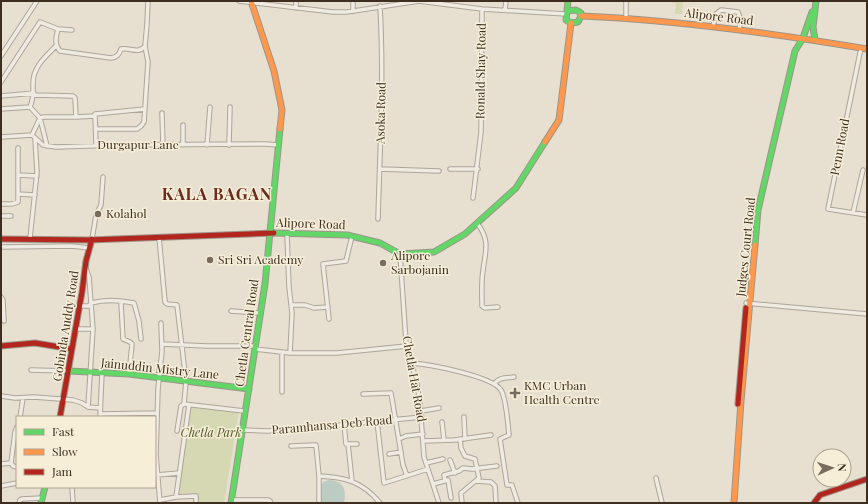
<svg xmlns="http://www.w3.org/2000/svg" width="868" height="504" font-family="'Playfair Display',serif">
  <rect width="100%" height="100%" fill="#e7e0d1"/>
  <!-- green -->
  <path fill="#d6d7b3" d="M672 1H683L682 14H675L676 3H672Z
    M189 406 239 411 224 503H198V494L178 495Z"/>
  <!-- water -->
  <path fill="#bcccc2" d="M329 480C343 481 347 489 344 503H321L320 490 323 482Z"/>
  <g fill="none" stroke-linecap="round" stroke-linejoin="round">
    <defs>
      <path id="street" d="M239 1 333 12H347L419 1 482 9 566 14
        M296 1V8
        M505 10 506 1
        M353 11V1
        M626 17V1
        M713 26 716 14 721 10 738 12 741 20 739 29
        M72 30 58 29C56 37 54 44 60 51L111 58C117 57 119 55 121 49 130 47 138 55 145 46L147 24 148 1
        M861 48 828 209 867 215
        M1 56 37 1
        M1 82 40 22 58 29
        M34 95 73 96 75 98 76 117
        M1 96 34 93
        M30 107 40 118 47 146
        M1 109 30 107C34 98 33 92 33 83 33 67 46 56 56 46
        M162 113 163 145
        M96 129H137L141 126 144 122 148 62 145 46
        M32 135 43 145 56 147 119 145 265 144 278 145
        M32 135 40 118 44 117H76L95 116
        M1 137 32 135
        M96 145 95 114 145 109
        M183 145V125
        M207 145 210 107
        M229 145 230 107
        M380 169 439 171
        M450 169H478
        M18 175 37 176
        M18 194 35 195
        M473 198 481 132 482 9
        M1 204H12L18 202V148
        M853 213 863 170
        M1 216H11
        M378 219C380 148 384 77 380 6
        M477 223C491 241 485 252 483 271 481 283 482 295 482 306L485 308 498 307
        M287 234 289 287 292 313 290 353
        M159 237 165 302 167 304 177 305 186 381 184 404
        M30 238 37 172 35 139
        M92 239 96 215 101 205 103 177
        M1 247 72 246 89 248
        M400 254 406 342 417 384 420 405 424 457 439 503
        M86 268 89 277 93 329 88 407
        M1 297 3 300 4 321
        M121 302 123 339 130 342 132 344 129 374
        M746 303 867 314
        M291 305H305L314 308 328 307
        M80 306H89L91 303C106 299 120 300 134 303L139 321 141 339
        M231 311 260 313
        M329 319 323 264 346 261 352 236
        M75 329H93
        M162 344 207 346H256
        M255 349 290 353H337L407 346
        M411 363C428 364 492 376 501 390 506 398 508 424 509 435L500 439 507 485H512L518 503
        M31 370 68 371
        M494 384C499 377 506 378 514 377
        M282 392V352
        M363 394 391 393 403 465 407 476
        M1 396 15 398 34 397 73 400 82 403 88 407 100 408
        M421 411 439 408
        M100 414 157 413
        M20 417 23 398
        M100 417 102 373
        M464 417 465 439
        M377 421 384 483 428 469
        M442 422 444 440
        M344 424 346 444H357
        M17 427 15 432 11 463 13 466 17 467
        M242 430 267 431 290 430 422 417
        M177 431 181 406 184 404 244 411
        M399 439 406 436 423 434
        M460 439 461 448 465 456 475 459 479 478 461 493 462 503
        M423 441 455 440 491 435
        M348 444 352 481
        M291 446 316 445 319 476C345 477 363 482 380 503
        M389 454 401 452
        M450 460 455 473
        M426 463 443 459
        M1 464 11 463
        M157 475 179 473
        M656 478 662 503
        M445 480 444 475 459 471 463 468 472 469 497 466
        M476 481 491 482 495 486 496 503
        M433 484 448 480 451 498
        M1 486 17 483
        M72 487 73 503
        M176 497 189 405
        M160 500 176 497 196 496V503
        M231 500H268L270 501 271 503
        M19 503 20 500 22 499 42 498
        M160 503 156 455 158 389 162 351 161 323
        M319 503V476"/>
      <path id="fast" d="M568 1 566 20 571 23 578 22 581 16
        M567 11 576 10 581 13V16
        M803 38 812 12
        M815 40 813 27 816 1
        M274 233 347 235 380 243 400 254 434 252 465 234 516 188 545 142
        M755 245 758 210 795 51 803 38
        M69 371 129 374 249 389
        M41 503 45 487
        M231 503 265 284 280 129"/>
      <path id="slow" d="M251 1 274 71 282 110 280 129
        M581 16C677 20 772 33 867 49
        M545 142 559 120 571 23
        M734 503 741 401 755 245"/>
      <path id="jam" d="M1 239 89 240 274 233
        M1 346 35 343 72 349
        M738 404 746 308
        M60 417 82 292 86 261 92 239
        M814 503 820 495 867 479"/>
    </defs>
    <!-- street casing -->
    <use href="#street" stroke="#ada599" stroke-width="5.5"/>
    <!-- fast casing -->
    <use href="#fast" stroke="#9c958a" stroke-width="7"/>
    <!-- slow casing -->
    <use href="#slow" stroke="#9c958a" stroke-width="7"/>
    <!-- jam casing -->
    <use href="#jam" stroke="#9c958a" stroke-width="7"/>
    <!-- street -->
    <use href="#street" stroke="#efebe3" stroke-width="3.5"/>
    <!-- fast -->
    <use href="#fast" stroke="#63d668" stroke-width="5"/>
    <!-- slow -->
    <use href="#slow" stroke="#ff974d" stroke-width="5"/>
    <!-- jam -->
    <use href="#jam" stroke="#b3261e" stroke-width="5"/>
  </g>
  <!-- markers -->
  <g fill="#786c5e" stroke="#f7eed8" stroke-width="1.5">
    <circle cx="98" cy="214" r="4"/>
    <circle cx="210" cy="260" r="4"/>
    <circle cx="383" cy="263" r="4"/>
    <path d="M513 387h4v4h4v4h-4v4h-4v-4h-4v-4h4z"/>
  </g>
  <g text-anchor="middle" stroke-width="3" stroke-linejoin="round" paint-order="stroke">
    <!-- street labels -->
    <g font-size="12" fill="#3d2e20" stroke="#f7eed8">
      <text transform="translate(719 17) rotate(7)" y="4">Alipore Road</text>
      <text transform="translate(481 71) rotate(-89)" y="4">Ronald Shay Road</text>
      <text transform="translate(381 113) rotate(-89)" y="4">Asoka Road</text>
      <text x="138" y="149">Durgapur Lane</text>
      <text transform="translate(840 147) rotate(-79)" y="4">Penn Road</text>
      <text transform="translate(311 224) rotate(2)" y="4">Alipore Road</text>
      <text transform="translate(746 247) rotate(-84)" y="4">Judges Court Road</text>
      <text transform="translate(66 326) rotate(-81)" y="4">Gobinda Auddy Road</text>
      <text transform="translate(247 333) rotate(-82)" y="4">Chetla Central Road</text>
      <text transform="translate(160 369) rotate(6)" y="4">Jainuddin Mistry Lane</text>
      <text transform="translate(414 379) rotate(80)" y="4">Chetla Hat Road</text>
      <text transform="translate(332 425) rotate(-5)" y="4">Paramhansa Deb Road</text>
    </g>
    <!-- poi labels -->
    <g font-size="12" fill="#3d2e20" stroke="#f7eed8" text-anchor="start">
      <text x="106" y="218">Kolahol</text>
      <text x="391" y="260">Alipore<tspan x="391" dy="14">Sarbojanin</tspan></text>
      <text x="218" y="264">Sri Sri Academy</text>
      <text x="524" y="390">KMC Urban<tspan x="524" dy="14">Health Centre</tspan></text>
    </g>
    <!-- park labels -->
    <g font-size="12" font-style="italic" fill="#4d5a26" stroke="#f7eed8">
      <text x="211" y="437">Chetla Park</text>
    </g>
    <!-- district labels -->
    <g font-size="16" font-weight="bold" letter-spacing="1" fill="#6b2e1e" stroke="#f7eed8">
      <text x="217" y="200">KALA BAGAN</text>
    </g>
  </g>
  <!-- border -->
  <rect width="868" height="504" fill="none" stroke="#3d2e20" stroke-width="4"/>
  <!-- legend -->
  <rect x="16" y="416" width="140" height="72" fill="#f7eed8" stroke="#ada18e"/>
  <rect x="24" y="429" width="20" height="6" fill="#63d668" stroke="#ada18e"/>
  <text x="52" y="436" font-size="12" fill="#3d2e20">Fast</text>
  <rect x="24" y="449" width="20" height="6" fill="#ff974d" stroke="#ada18e"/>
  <text x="52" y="456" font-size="12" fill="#3d2e20">Slow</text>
  <rect x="24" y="469" width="20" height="6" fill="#b3261e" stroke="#ada18e"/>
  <text x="52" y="476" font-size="12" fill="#3d2e20">Jam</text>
  <!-- north arrow -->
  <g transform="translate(832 468) rotate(87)"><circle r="19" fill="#f7eed8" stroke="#ada18e"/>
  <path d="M0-3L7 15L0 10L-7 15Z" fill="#786c5e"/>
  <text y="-6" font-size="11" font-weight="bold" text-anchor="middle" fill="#3d2e20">N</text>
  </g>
</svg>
